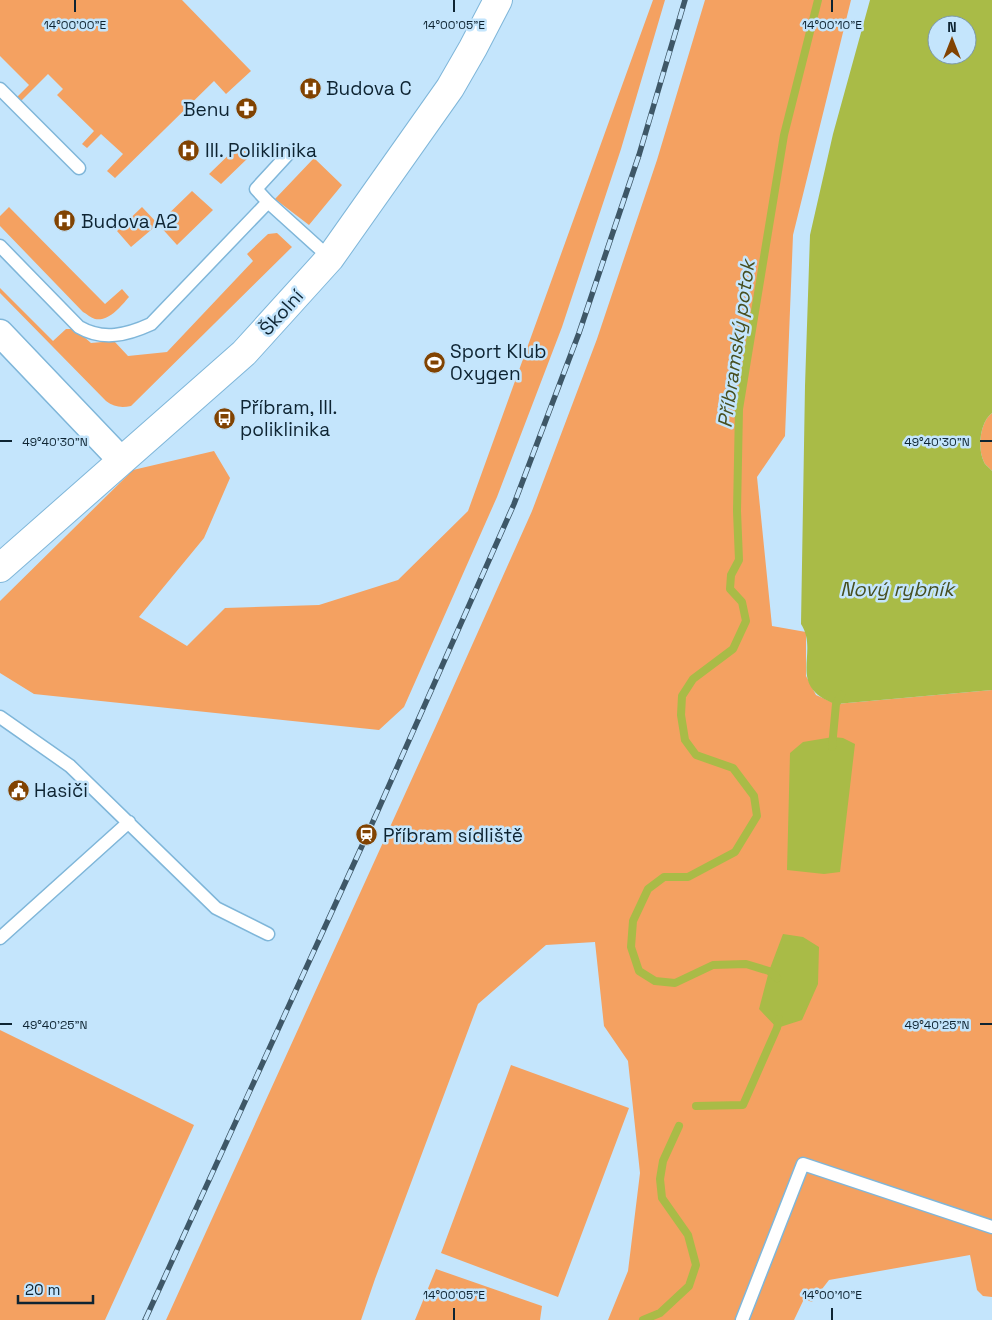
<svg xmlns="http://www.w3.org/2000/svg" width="992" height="1320" font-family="'Space Grotesk',sans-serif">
  <rect width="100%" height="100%" fill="#c4e5fc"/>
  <!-- green -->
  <path fill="#f4a161" d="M0 0H182L251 71 226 94 214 81 115 178 107 171 123 154 101 134 87 148 82 144 94 131 57 95 63 89 48 74 20 102 16 98 29 85 0 56Z
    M653 0H665L621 149 562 327 497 497 404 707 379 730 34 694 0 673V601L133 470 214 451 230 478 204 538 139 617 187 646 225 608 319 605 398 580 468 511Z
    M705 0H851L793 235 785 436 757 477 772 626 806 632V676L816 695 836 704 992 690V1297L983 1296 977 1290 970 1255 829 1280 812 1302 804 1299 794 1320H608L628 1271 640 1173 628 1061 604 1026 595 942 546 945 478 1004 375 1279 361 1320H166L435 728 532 511 597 339 657 160Z
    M239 145 250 156 221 184 209 174Z
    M314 158 342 185 309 225 275 199Z
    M192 191 213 210 177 245 158 224 131 247 117 231 142 207 158 224Z
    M9 207 105 304 122 289 129 297C121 306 109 322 95 319 91 318 87 314 83 312L0 226V216Z
    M277 233 292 247 131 406C121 408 114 407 106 401L0 293V288L53 341 66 329H75L91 343 114 341 128 356 167 352 253 261 247 254 268 234Z
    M992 413V471C990 468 985 465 984 462 977 448 980 422 992 413Z
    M0 1030 194 1125 105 1320H0Z
    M511 1065 629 1108 558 1297 441 1253Z
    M436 1269 542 1306 540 1320H415Z"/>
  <!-- water -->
  <path fill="#a9bb47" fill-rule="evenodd" d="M870 0H992V413C980 422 977 448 984 462 985 465 990 468 992 471V690L836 704C785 686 820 653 801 624L805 386 810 235 833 134ZM937 25H967V55H937Z
    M833 737 843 738 855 744 840 872 824 874 787 870 790 753 803 742Z
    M783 934 803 937 819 947 818 984 802 1020 777 1028 759 1009 769 971Z"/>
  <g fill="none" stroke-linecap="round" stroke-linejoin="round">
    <!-- stream -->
    <path stroke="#a9bb47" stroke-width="8" d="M832 747 836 704 841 695
      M777 978 769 971 746 964 713 965 675 983 655 981 639 971 631 947 633 921 648 889 664 877H688L735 852 757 816 754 796 733 768 696 755 685 740 681 715 682 696 693 679 733 649 746 621 742 602 730 589 731 575 739 560 737 511 739 409 784 135 818 0
      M696 1106 743 1105 777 1028 779 1019
      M643 1320 660 1313 689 1286 696 1265 688 1235 662 1198 660 1179 663 1161 679 1126"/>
    <defs>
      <path id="service" d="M0 89 79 168
        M268 202 330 258
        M0 246 79 327C103 341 127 335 151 324L268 202 256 189 290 152
        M0 717 70 766 216 908 268 934
        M0 938 129 822
        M742 1320 803 1164 992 1227"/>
      <path id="minor" d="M0 333 122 461"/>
      <path id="tertiary" d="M0 568 244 353 330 258 450 88 473 48 498 0"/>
    </defs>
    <!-- service casing -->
    <use href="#service" stroke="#7fb6d9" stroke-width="15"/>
    <!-- minor casing -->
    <use href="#minor" stroke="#7fb6d9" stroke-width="29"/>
    <!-- tertiary casing -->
    <use href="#tertiary" stroke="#7fb6d9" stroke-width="30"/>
    <!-- service -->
    <use href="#service" stroke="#fff" stroke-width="12"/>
    <!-- minor -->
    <use href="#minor" stroke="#fff" stroke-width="26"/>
    <!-- tertiary -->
    <use href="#tertiary" stroke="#fff" stroke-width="28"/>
    <defs>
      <path id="rail" d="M145 1320 367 835 514 504 579 333 639 155 685 0"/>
    </defs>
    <!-- rail casing -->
    <use href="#rail" stroke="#3e5767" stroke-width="5.5"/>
    <!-- rail -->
    <use href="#rail" stroke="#c4e5fc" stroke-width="4" stroke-dasharray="11" stroke-linecap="butt"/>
  </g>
  <!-- ticks -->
  <path fill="none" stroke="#0e2432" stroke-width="2" d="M75 0V12M454 0V12M832 0V12M0 441H12M980 441H992M0 1024H12M980 1024H992M454 1308V1320M832 1308V1320"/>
  <!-- icons -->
  <defs>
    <symbol id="hospital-disc" viewBox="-11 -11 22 22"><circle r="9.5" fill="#814302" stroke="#c4e5fc"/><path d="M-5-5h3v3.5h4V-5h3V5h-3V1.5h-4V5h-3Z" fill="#fff"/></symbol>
    <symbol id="pharmacy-disc" viewBox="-11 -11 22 22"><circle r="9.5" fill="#814302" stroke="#c4e5fc"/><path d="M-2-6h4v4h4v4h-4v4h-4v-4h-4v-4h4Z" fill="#fff"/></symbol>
    <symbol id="stadium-disc" viewBox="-11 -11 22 22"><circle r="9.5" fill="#814302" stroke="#c4e5fc"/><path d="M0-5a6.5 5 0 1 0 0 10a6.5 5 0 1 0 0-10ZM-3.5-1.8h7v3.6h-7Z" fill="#fff"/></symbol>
    <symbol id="bus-disc" viewBox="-11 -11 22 22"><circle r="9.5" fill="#814302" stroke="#c4e5fc"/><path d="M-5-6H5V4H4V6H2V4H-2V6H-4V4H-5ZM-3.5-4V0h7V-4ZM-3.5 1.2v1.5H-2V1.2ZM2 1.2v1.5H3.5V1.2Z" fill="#fff"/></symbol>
    <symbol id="civic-disc" viewBox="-11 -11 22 22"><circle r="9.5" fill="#814302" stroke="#c4e5fc"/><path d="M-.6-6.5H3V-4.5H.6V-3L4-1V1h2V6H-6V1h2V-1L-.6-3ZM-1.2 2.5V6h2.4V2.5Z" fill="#fff"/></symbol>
    <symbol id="station-disc" viewBox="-11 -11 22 22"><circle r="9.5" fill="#814302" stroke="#c4e5fc"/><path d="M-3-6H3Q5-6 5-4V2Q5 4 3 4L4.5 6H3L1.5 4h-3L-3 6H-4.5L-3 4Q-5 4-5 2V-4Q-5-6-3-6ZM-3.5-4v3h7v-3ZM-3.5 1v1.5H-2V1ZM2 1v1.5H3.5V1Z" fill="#fff"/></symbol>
  </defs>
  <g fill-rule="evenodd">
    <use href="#hospital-disc" x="298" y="76" width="25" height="25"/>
    <use href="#pharmacy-disc" x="234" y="96" width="25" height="25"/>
    <use href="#hospital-disc" x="176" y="138" width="25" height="25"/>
    <use href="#hospital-disc" x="52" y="208" width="25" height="25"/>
    <use href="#stadium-disc" x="422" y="350" width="25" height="25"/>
    <use href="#bus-disc" x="212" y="406" width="25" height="25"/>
    <use href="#civic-disc" x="6" y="778" width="25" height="25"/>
    <use href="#station-disc" x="354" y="822" width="25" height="25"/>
  </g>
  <g text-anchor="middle" stroke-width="5" stroke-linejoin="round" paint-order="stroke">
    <!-- poi labels -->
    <g font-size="19" fill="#0e2432" stroke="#c4e5fc" text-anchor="start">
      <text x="326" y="95">Budova C</text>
      <text x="230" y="116" text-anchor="end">Benu</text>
      <text x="205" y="157">III. Poliklinika</text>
      <text x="81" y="228">Budova A2</text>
      <text x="450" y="358">Sport Klub<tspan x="450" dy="22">Oxygen</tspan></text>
      <text x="240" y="414">Příbram, III.<tspan x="240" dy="22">poliklinika</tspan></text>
      <text x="34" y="797">Hasiči</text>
      <text x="383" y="842">Příbram sídliště</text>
    </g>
    <!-- street labels -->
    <g font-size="19" fill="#0e2432" stroke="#c4e5fc">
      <text transform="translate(281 312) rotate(-48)" y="7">Školní</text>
    </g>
    <!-- water labels -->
    <g font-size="20" font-style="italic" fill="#474f20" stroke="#c4e5fc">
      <text transform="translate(736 344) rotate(-82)" y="7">Příbramský potok</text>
      <text x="897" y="596">Nový rybník</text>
    </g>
  </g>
  <g font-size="12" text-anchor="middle" fill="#0e2432" stroke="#c4e5fc" stroke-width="5" stroke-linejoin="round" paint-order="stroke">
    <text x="75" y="29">14°00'00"E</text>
    <text x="454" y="29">14°00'05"E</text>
    <text x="832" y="29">14°00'10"E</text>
    <text x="55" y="446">49°40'30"N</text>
    <text x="937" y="446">49°40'30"N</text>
    <text x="55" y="1029">49°40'25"N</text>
    <text x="937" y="1029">49°40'25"N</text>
    <text x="454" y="1299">14°00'05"E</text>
    <text x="832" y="1299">14°00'10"E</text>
  </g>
  <!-- north arrow -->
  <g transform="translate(952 40)"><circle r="24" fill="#c4e5fc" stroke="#7b98ab"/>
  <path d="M0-4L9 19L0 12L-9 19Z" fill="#814302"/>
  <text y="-8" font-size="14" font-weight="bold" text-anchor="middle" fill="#0e2432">N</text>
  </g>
  <!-- scale -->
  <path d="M18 1295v8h75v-8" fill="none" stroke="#0e2432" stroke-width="2.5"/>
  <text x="25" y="1295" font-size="15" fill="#0e2432" stroke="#c4e5fc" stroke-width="4" paint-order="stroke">20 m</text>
</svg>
